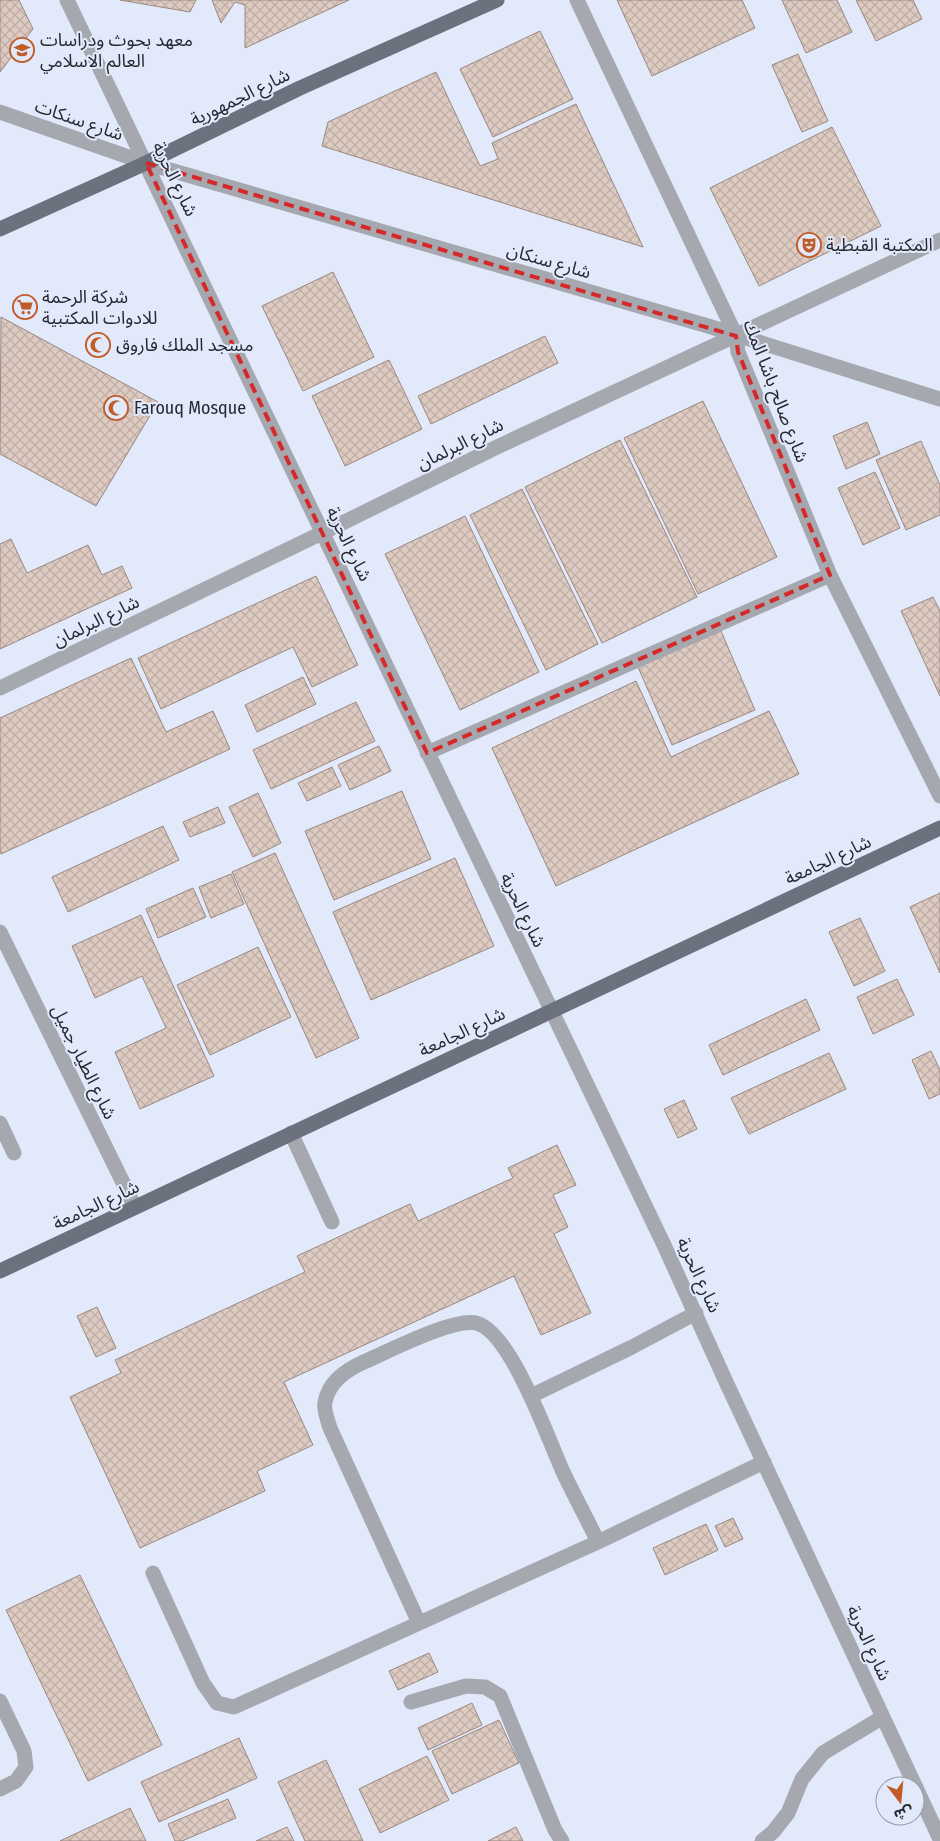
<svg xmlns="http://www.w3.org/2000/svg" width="940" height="1841" font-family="'Fira Sans Condensed','Noto Sans Arabic',sans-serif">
  <defs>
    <pattern id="building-cross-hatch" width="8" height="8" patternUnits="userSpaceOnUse" patternTransform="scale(1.25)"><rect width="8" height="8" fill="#ddcac1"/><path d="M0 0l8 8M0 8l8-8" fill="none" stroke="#beaea6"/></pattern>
  </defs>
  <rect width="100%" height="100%" fill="#e2e9fb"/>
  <!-- building -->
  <path fill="url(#building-cross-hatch)" stroke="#9a8880" d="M0 0H19L33 29 0 72Z
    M120 0H196L190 12Z
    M212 0H349L245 48V5L235 2 221 23Z
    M617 0H742L755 28 652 76Z
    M782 0H837L852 32 806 53Z
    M856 0H913L922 19 876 41Z
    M540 31 573 99 493 137 460 69Z
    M798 54 828 121 802 132 772 65Z
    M436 72 480 166 498 159 492 143 576 104 643 247 322 146 328 122Z
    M832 127 881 226 759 286 710 188Z
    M333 272 374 357 303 391 262 306Z
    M1 317 158 402 96 506 0 454Z
    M545 336 558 363 431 424 418 396Z
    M389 360 422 429 345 466 312 396Z
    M703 401 777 557 698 594 624 438Z
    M867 422 880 454 846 469 833 436Z
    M620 440 697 597 602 643 525 487Z
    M921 441 940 485V515L906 530 876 460Z
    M875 472 900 528 863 545 838 488Z
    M522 489 598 644 546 670 470 515Z
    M465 516 539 672 460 710 385 554Z
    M11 539 27 573 88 545 102 575 122 566 132 588 0 649V544Z
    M316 576 358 665 312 687 293 647 161 709 138 658Z
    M933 597 940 611V696L901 611Z
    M721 631 755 710 672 745 638 667Z
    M131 658 166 732 213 711 230 749 1 854 0 851V718Z
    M303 677 316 704 257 732 245 705Z
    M636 681 671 757 769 711 799 774 556 886 492 748Z
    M356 702 375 741 271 789 253 750Z
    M379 746 391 771 350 790 338 765Z
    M332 767 341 786 307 801 298 783Z
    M402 791 431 859 334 900 305 831Z
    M258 793 281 843 253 857 229 807Z
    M218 807 225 823 190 837 183 822Z
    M163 826 179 860 68 912 52 877Z
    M275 853 359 1038 316 1058 232 872Z
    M455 858 494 946 371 1000 333 912Z
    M231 874 244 904 211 918 199 887Z
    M193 888 206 917 158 938 146 909Z
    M940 893V973L910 907Z
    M141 915 214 1076 140 1109 115 1052 166 1028 142 976 95 998 72 946Z
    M860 918 885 971 854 986 829 932Z
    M258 947 291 1017 210 1055 177 985Z
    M897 979 914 1015 873 1034 857 997Z
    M806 999 820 1030 723 1075 709 1045Z
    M931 1051 940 1070V1094L929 1099 912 1060Z
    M829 1053 846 1089 749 1134 731 1098Z
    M684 1100 697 1129 678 1138 664 1109Z
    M557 1145 576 1185 553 1195 568 1227 554 1234 591 1313 541 1335 514 1276 284 1382 313 1445 257 1471 265 1491 140 1548 70 1397 121 1373 115 1360 305 1272 297 1256 410 1204 418 1221 513 1178 508 1168Z
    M97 1307 116 1348 96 1357 77 1316Z
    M733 1518 743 1539 725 1547 715 1526Z
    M706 1524 718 1550 665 1575 653 1548Z
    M80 1575 162 1745 88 1781 6 1610Z
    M429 1653 438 1672 398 1690 389 1671Z
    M472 1703 482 1725 428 1750 418 1728Z
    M499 1720 519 1763 452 1794 432 1751Z
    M239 1738 257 1778 159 1822 141 1782Z
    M427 1756 449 1800 380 1833 359 1789Z
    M326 1760 363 1841H305L278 1782Z
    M228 1799 236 1818 182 1841H175L168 1824Z
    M130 1808 146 1841H60Z
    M287 1827 294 1841H256Z
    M516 1827 523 1841H488Z"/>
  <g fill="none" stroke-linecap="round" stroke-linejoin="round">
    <!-- minor -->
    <path stroke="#a5a8af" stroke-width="15" d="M67 0 664 1245 727 1384 940 1839
      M577 0 736 336 738 352 830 575 940 796
      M0 112 146 163 708 326 940 399
      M0 688 322 533 497 447 940 240
      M427 753 830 575
      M0 932 135 1207
      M0 1123 14 1153
      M291 1133 332 1222
      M531 1396 632 1347 696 1313
      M153 1573 203 1683 217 1703 234 1707 598 1542 764 1462
      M419 1623 330 1428C328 1421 323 1409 325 1402 329 1381 347 1369 366 1361 389 1351 453 1318 476 1323 511 1331 549 1442 564 1474 575 1497 587 1519 598 1542
      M0 1701 24 1751 26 1767 16 1781 0 1789
      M411 1702 466 1686 485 1687 500 1696 555 1830 562 1841
      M762 1841 773 1832 788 1813 802 1779 823 1753 883 1717"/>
    <!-- major -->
    <path stroke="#6c717e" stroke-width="15" d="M0 229 146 163 300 88 497 0
      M0 1271 940 828"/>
  </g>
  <!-- marked area -->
  <path fill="none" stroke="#d62828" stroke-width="4" stroke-dasharray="10 6" stroke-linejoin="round" d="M146 163 736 336 738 352 830 575 427 753Z"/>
  <!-- icons -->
  <defs>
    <symbol id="university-ring" viewBox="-11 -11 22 22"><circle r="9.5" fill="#e2e9fb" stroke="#c15c29" stroke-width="1.5"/><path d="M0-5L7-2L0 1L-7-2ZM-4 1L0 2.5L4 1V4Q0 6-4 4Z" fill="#c15c29"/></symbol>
    <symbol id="theatre-ring" viewBox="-11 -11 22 22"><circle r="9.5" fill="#e2e9fb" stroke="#c15c29" stroke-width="1.5"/><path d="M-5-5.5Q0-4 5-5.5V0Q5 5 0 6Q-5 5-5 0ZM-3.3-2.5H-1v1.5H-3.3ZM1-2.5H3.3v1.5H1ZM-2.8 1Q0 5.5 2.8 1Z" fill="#c15c29"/></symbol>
    <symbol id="supermarket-ring" viewBox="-11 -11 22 22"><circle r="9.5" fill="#e2e9fb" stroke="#c15c29" stroke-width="1.5"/><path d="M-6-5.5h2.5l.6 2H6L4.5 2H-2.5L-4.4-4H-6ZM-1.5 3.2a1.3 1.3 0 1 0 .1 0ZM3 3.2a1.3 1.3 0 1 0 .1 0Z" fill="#c15c29"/></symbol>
    <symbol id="mosque-ring" viewBox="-11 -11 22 22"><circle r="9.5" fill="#e2e9fb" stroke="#c15c29" stroke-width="1.5"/><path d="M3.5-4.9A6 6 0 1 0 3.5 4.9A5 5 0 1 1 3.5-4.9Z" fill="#c15c29"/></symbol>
  </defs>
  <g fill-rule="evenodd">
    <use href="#university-ring" x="8" y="36" width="28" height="28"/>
    <use href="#theatre-ring" x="795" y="231" width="28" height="28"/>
    <use href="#supermarket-ring" x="11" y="293" width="28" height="28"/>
    <use href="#mosque-ring" x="84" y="331" width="28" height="28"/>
    <use href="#mosque-ring" x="102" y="394" width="28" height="28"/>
  </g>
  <g text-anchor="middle" stroke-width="4" stroke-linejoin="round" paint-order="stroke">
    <!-- poi labels -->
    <g font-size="18" fill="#26292f" stroke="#e2e9fb" text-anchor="start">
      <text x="40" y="46">معهد بحوث ودراسات<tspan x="40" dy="21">العالم الاسلامي</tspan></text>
      <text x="826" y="251">المكتبة القبطية</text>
      <text x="42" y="303">شركة الرحمة<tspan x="42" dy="21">للادوات المكتبية</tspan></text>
      <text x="116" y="351">مسجد الملك فاروق</text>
      <text x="134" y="414">Farouq Mosque</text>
    </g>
    <!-- street labels -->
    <g font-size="18" fill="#26292f" stroke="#e2e9fb">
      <text transform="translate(240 97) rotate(-26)" y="6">شارع الجمهورية</text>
      <text transform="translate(79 120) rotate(19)" y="6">شارع سنكات</text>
      <text transform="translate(175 179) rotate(64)" y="6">شارع الحرية</text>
      <text transform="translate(549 261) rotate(16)" y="6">شارع سنكان</text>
      <text transform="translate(776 391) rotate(69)" y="6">شارع صالح باشا المك</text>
      <text transform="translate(460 444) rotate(-26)" y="6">شارع البرلمان</text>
      <text transform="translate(349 544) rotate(64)" y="6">شارع الحرية</text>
      <text transform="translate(96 621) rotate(-26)" y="6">شارع البرلمان</text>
      <text transform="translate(828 860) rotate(-25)" y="6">شارع الجامعة</text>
      <text transform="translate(523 910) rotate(64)" y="6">شارع الحرية</text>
      <text transform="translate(462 1032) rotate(-25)" y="6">شارع الجامعة</text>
      <text transform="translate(84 1062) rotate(64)" y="6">شارع الطيار جميل</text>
      <text transform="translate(96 1205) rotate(-25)" y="6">شارع الجامعة</text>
      <text transform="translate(699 1275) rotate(65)" y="6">شارع الحرية</text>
      <text transform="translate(869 1643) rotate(65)" y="6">شارع الحرية</text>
    </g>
  </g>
  <!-- north arrow -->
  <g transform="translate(900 1801) rotate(164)"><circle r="24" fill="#e2e9fb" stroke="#979ca9"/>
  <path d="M0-4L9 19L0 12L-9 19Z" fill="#c15c29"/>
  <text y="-8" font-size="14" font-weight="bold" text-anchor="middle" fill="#26292f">ش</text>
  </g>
</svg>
